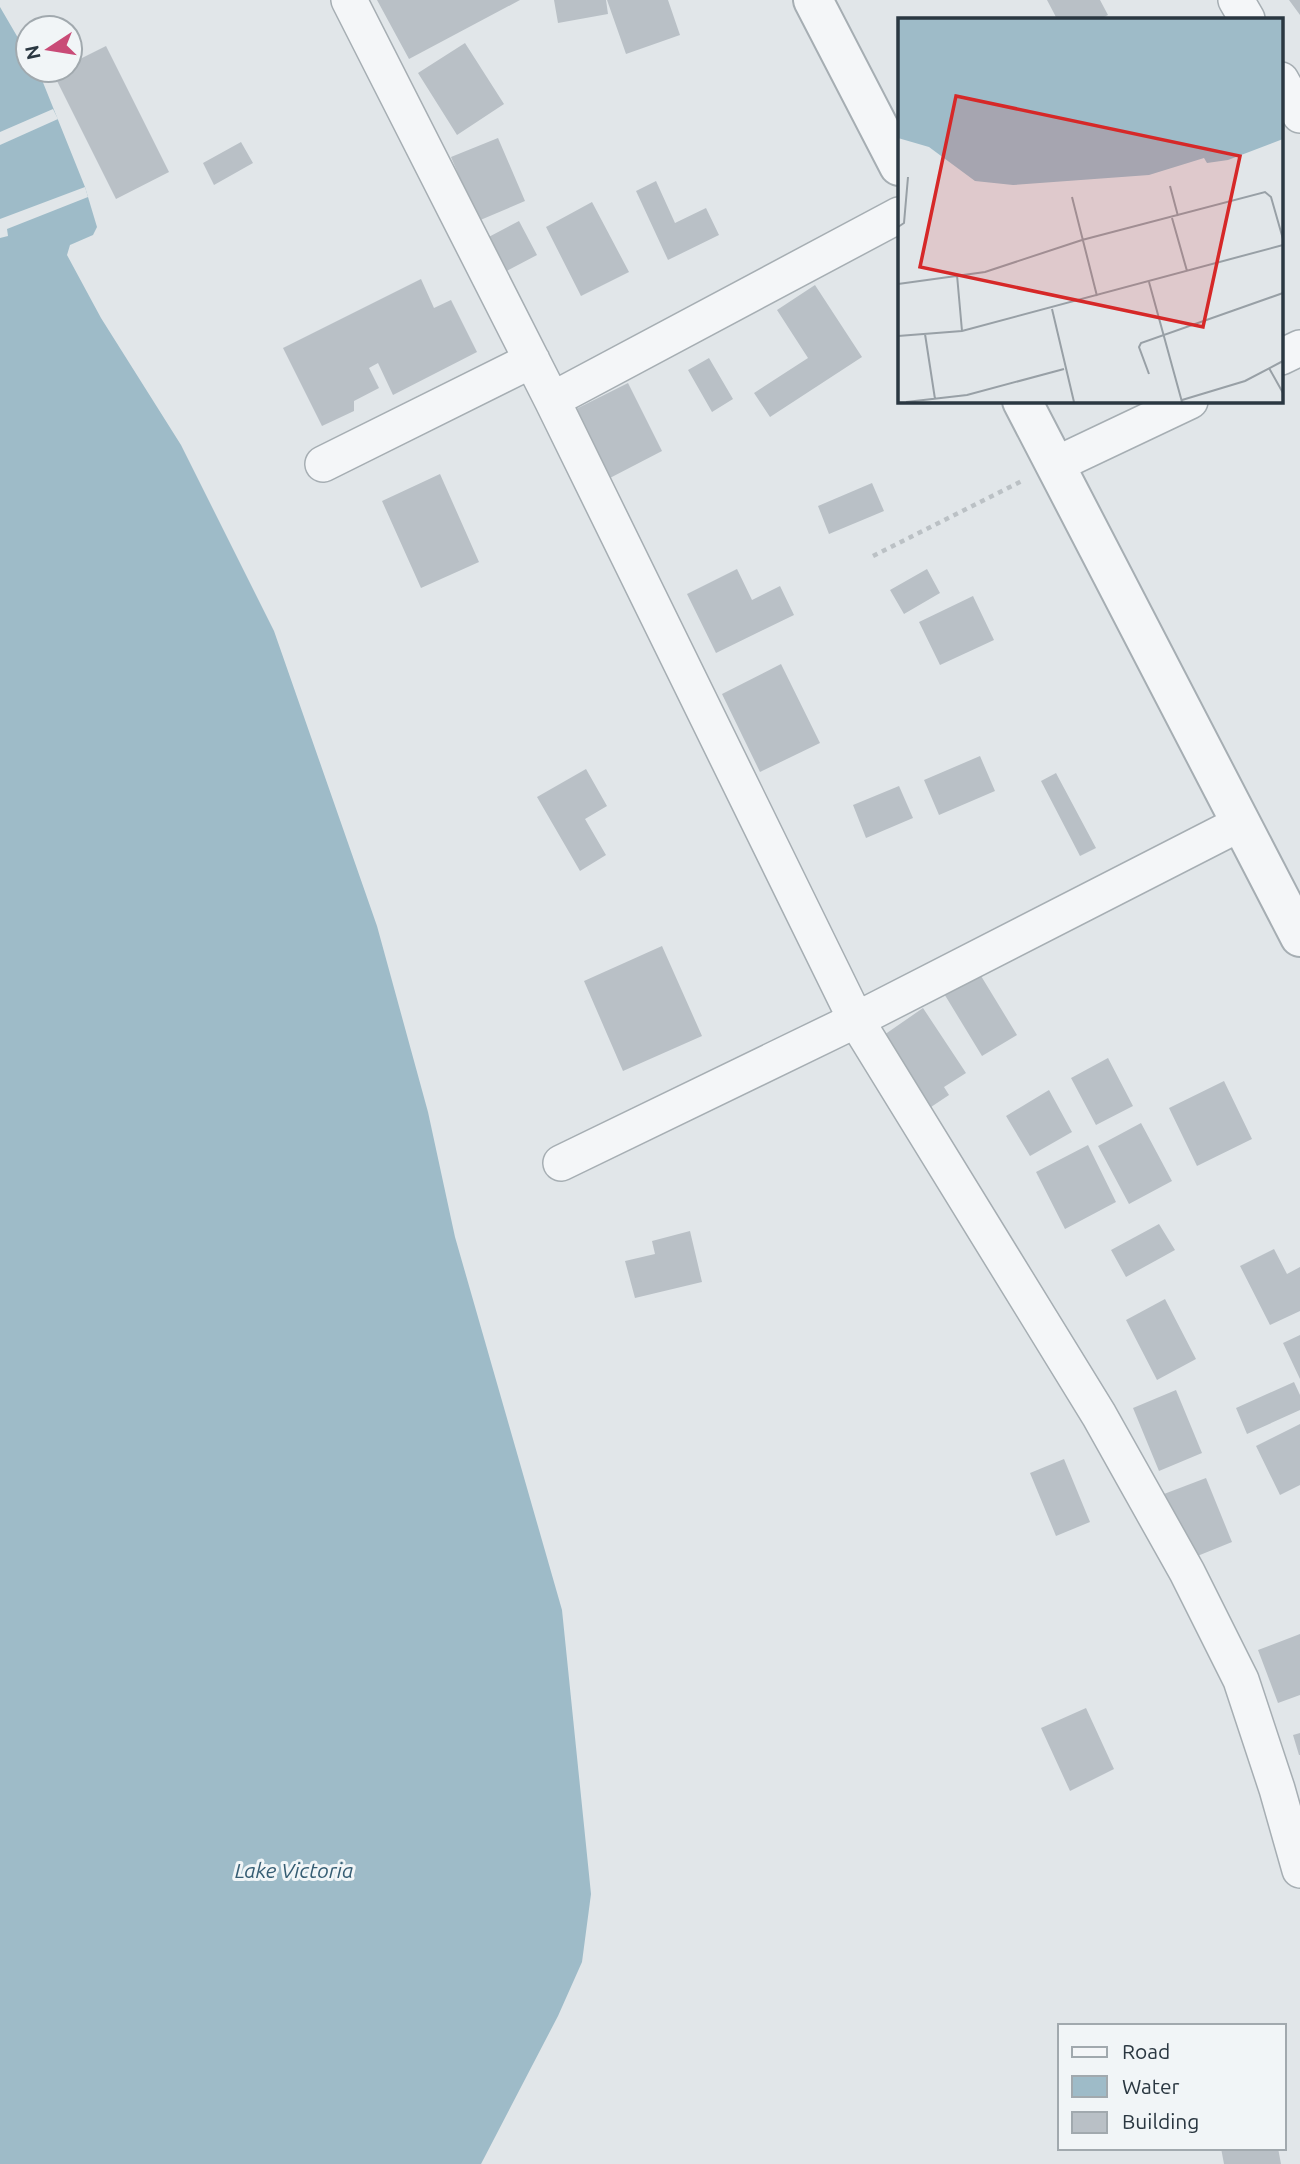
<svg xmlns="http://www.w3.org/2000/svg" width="1300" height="2164" font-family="Ubuntu,sans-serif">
  <rect width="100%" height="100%" fill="#e1e6e9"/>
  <!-- water -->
  <path fill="#9ebbc8" d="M0 7 28 55V70H36L42 80 85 187 97 227 93 235 70 245 67 255 101 318 181 445 274 631 377 926 428 1112 455 1237 562 1610 591 1894 582 1962 558 2016 481 2164H0Z"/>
  <!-- pier -->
  <path fill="#e1e6e9" d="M53 109 58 119 0 145V132Z
    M85 187 88 197 7 229 8 236 0 238V219Z"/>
  <!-- building -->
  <path fill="#b9c0c6" d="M377 0H520L409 59Z
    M554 0H606L608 14 558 23Z
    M607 0H668L680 35 626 54Z
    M1047 0H1100L1108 15 1100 19H1057Z
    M1289 0H1300V15Z
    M465 43 504 104 457 135 418 73Z
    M106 46 169 172 116 199 53 73 58 70H70V64Z
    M498 138 525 201 478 221 451 157Z
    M241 142 253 163 214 185 203 163Z
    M656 181 675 223 706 208 719 235 668 260 636 191Z
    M592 202 629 272 581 296 546 227Z
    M519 221 537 255 501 274 483 240Z
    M421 279 434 308 451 300 477 352 393 395 378 363 369 368 379 388 354 401V411L322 426 283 348Z
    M815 285 862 357 770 417 754 393 808 358 777 310Z
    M709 358 733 399 712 412 688 370Z
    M628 383 662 451 608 479 574 410Z
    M440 474 479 562 421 588 382 501Z
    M872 483 884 511 829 534 818 506Z
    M737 569 752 600 780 586 794 615 716 653 687 594Z
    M927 569 940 593 904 614 890 590Z
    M973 596 994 640 940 665 919 622Z
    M781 664 820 743 760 772 722 694Z
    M980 756 995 791 939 815 924 780Z
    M586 769 607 806 585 819 606 855 580 871 537 797Z
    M1056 773 1096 848 1080 856 1041 781Z
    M899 786 913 818 866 838 853 805Z
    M662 946 702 1036 623 1071 584 981Z
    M978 971 1017 1035 982 1056 943 992Z
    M923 1008 966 1073 944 1087 949 1095 931 1107 884 1035Z
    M1108 1058 1133 1106 1096 1125 1071 1078Z
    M1224 1081 1252 1139 1197 1166 1169 1108Z
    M1049 1090 1072 1132 1030 1156 1006 1116Z
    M1141 1123 1172 1181 1129 1204 1098 1146Z
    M1088 1145 1116 1202 1065 1229 1036 1172Z
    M1159 1224 1175 1250 1126 1277 1111 1250Z
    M690 1231 702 1282 635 1298 625 1261 655 1254 652 1241Z
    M1274 1249 1287 1274 1300 1267V1311L1270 1325 1240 1266Z
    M1165 1299 1196 1359 1157 1380 1126 1320Z
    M1300 1335V1379L1283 1343Z
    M1294 1382 1300 1395V1410L1247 1434 1236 1408Z
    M1176 1390 1202 1453 1159 1471 1133 1408Z
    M1300 1424V1485L1280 1495 1256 1446Z
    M1064 1459 1090 1522 1056 1536 1030 1473Z
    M1206 1478 1232 1542 1190 1559 1164 1494Z
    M1300 1634V1695L1278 1703 1258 1650Z
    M1086 1708 1114 1769 1070 1791 1041 1728Z
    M1300 1733V1755H1299L1293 1735Z
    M1221 2148H1278L1281 2164H1224Z"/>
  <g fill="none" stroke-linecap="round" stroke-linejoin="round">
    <defs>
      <path id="minor" d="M349 0 552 400 856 1020 1099 1415 1187 1572 1241 1680 1277 1789 1300 1870
        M1236 0 1247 19
        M1281 80 1300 115
        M1281 357 1300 348
        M552 400 899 215
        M323 464 532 360
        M1055 465 1190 401
        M561 1163 856 1020 1241 823"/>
      <path id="tertiary" d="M813 0 899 166
        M1022 401 1300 937"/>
    </defs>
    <!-- minor casing -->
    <use href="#minor" stroke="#a6aeb3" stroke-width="38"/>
    <!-- tertiary casing -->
    <use href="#tertiary" stroke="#a6aeb3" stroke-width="42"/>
    <!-- path -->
    <path stroke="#bbc1c5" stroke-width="4.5" stroke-dasharray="5 5" stroke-linecap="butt" d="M873 556 1022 481"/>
    <!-- minor -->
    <use href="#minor" stroke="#f4f6f8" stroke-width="35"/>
    <!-- tertiary -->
    <use href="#tertiary" stroke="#f4f6f8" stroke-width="38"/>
  </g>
  <g text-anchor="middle" stroke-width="6" stroke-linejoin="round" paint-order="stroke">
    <!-- water labels -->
    <g font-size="21" font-style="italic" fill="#365d73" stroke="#f1f5f7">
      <text x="294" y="1878">Lake Victoria</text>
    </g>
  </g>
  <!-- overview -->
  <g transform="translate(898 18)">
    <rect width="385" height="385" fill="#e1e6e9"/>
    <path d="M0 1H385V121L330 142 309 145 306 140 251 157 115 167 77 163 31 129 0 120Z" fill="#9ebbc8"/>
    <path fill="none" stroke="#98a0a6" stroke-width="2" d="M272 168 280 198M174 179 199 278M274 200 289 253M0 209 6 205 10 159M59 257 64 313M251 264 284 384M0 266 87 254 184 222 367 174 373 179 385 221M154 291 176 384M27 316 37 381M0 318 64 313 385 227M371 350 385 375M251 356 241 329 243 325 385 275M284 382 347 363 385 343M8 384 69 377 166 351"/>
    <path fill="#d62828" fill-opacity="0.15" stroke="#d62828" stroke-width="3.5" d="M58 78 342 138 305 309 22 249Z"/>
    <rect width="385" height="385" fill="none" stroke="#2a3741" stroke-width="3.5"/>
  </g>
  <!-- legend -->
  <rect x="1058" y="2024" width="228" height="126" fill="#f1f5f7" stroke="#a1a9ae" stroke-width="2"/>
  <rect x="1072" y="2047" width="35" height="10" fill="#f4f6f8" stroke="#a1a9ae" stroke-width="2"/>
  <text x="1122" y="2059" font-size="21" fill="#2a3741">Road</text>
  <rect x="1072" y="2076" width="35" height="21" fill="#9ebbc8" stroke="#a1a9ae" stroke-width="2"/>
  <text x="1122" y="2094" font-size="21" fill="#2a3741">Water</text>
  <rect x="1072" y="2112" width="35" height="21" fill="#b9c0c6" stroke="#a1a9ae" stroke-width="2"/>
  <text x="1122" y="2129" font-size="21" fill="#2a3741">Building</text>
  <!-- north arrow -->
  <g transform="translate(49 49) rotate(258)"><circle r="33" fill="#f1f5f7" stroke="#a1a9ae" stroke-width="2"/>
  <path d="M0-5L12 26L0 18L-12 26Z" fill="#c94b77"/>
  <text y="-10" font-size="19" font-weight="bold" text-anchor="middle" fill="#2a3741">N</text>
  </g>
</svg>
